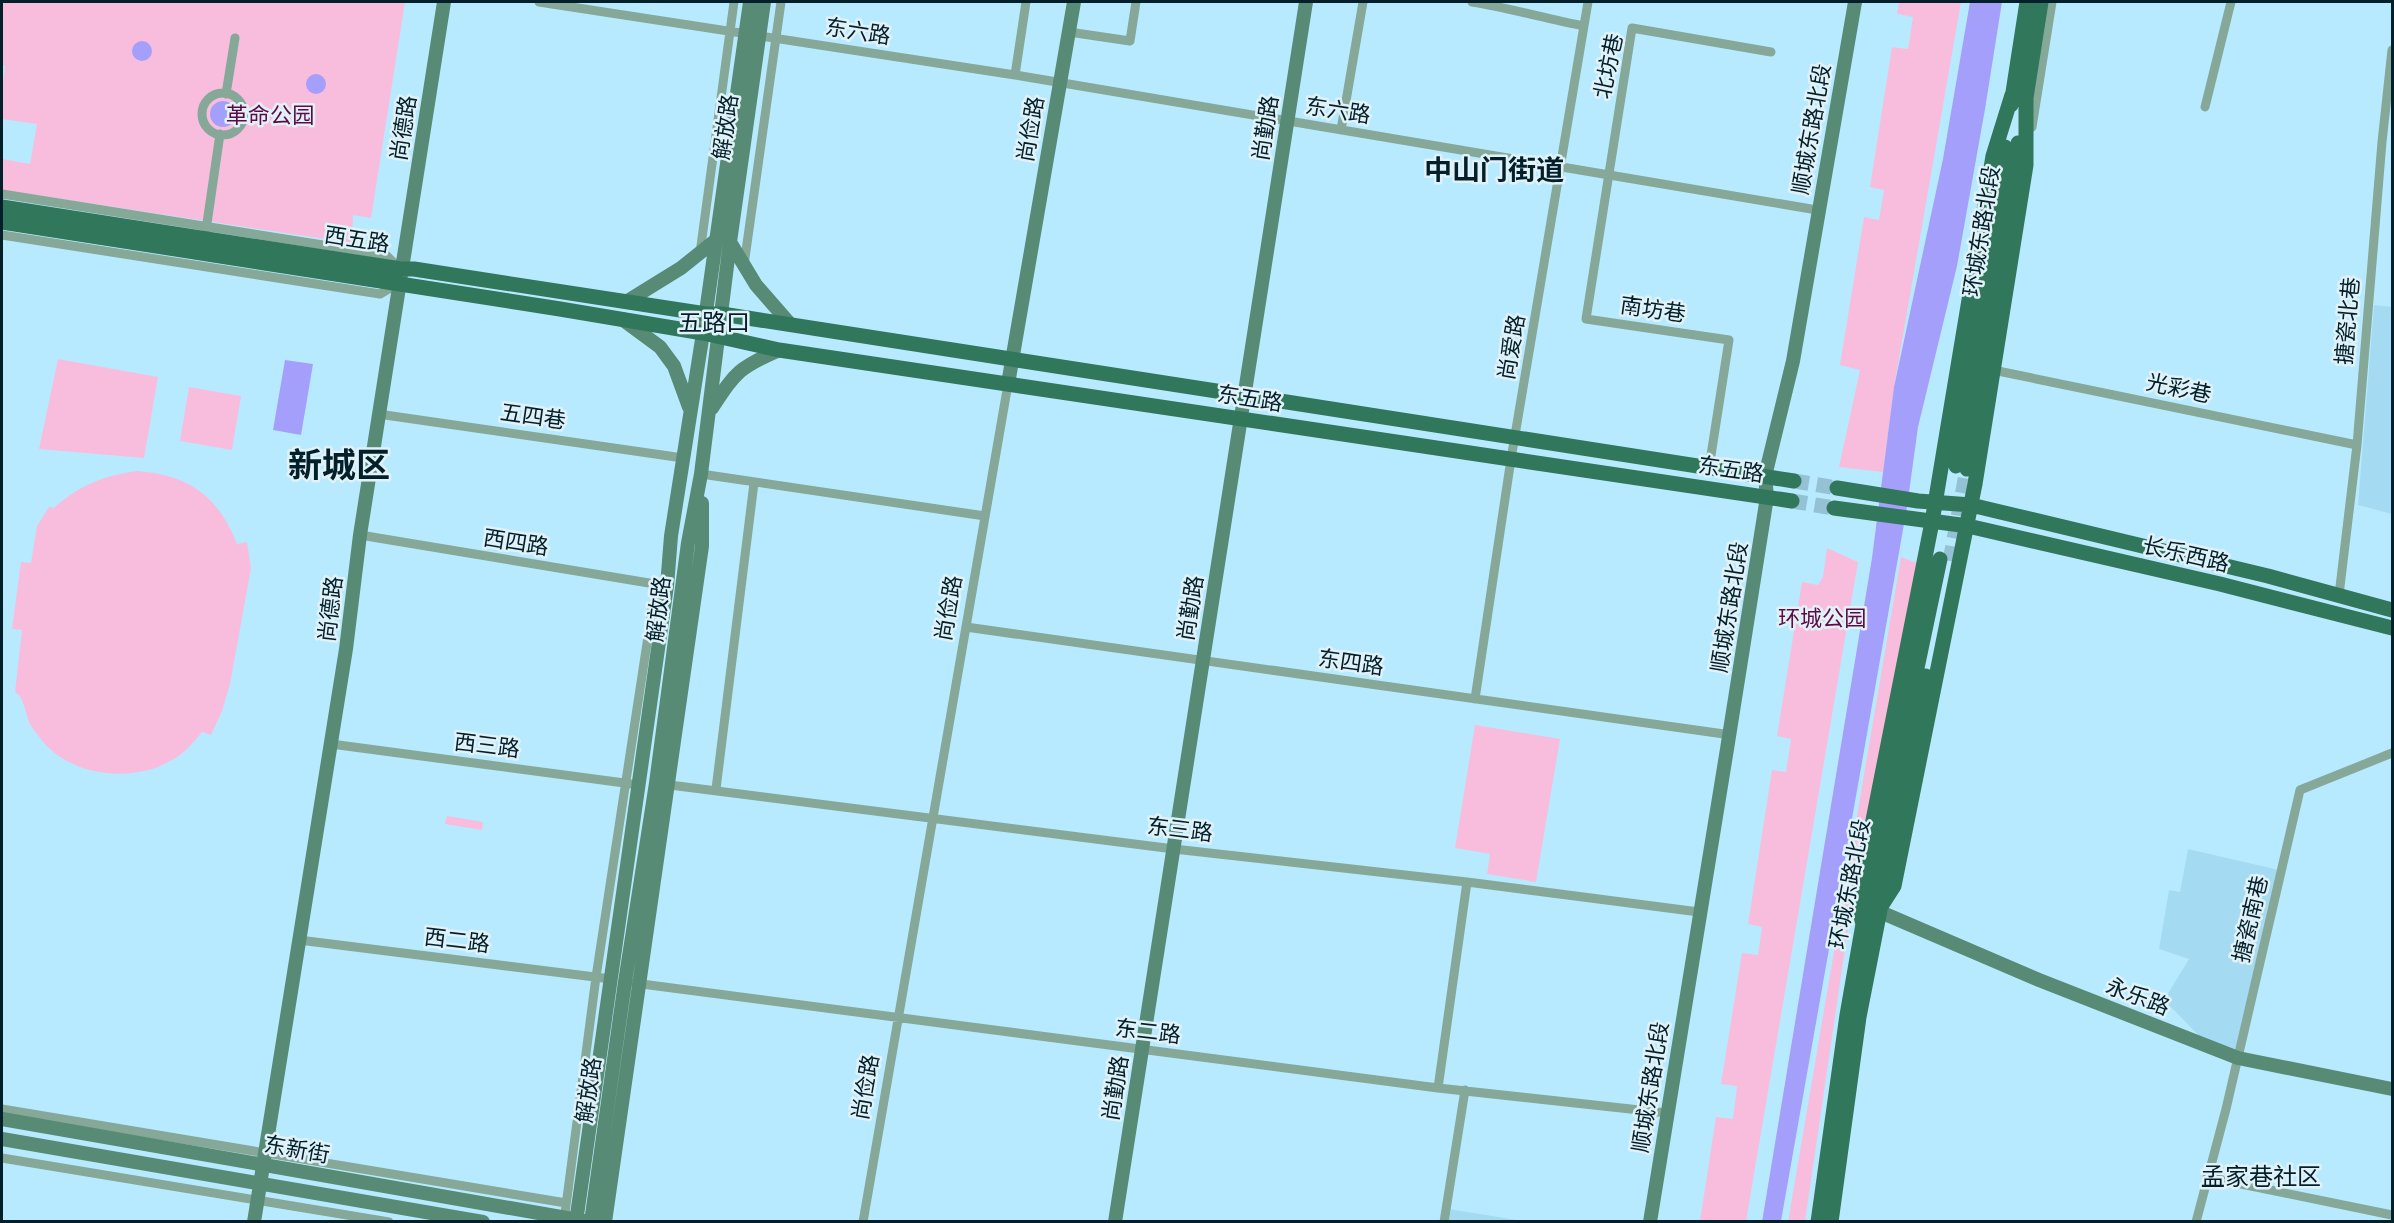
<svg xmlns="http://www.w3.org/2000/svg" width="2394" height="1223" font-family="'Titillium Web','Noto Sans SC',sans-serif">
  <rect width="100%" height="100%" fill="#b8eaff"/>
  <!-- built -->
  <path fill="#a5dbf2" d="M2374 305 2392 307V514L2358 505Z
    M2188 849 2279 870 2236 1053 2208 1045 2164 1000 2189 959 2159 949 2169 890 2180 892Z
    M1449 1209 1523 1221 1447 1222Z"/>
  <!-- green -->
  <path fill="#f8bddd" d="M2 2H405L371 218 353 215 352 243 2 190V159L30 164 37 124 2 119V88L5 66 2 65Z
    M1899 2H1961L1894 387 1883 472 1839 467 1860 370 1840 365 1864 217 1879 220 1884 190 1870 187 1892 47 1908 49 1913 17 1897 14Z
    M58 359 158 377 144 458 39 449Z
    M189 387 241 396 232 450 180 441Z
    M138 471C189 475 219 497 237 544L247 542 251 568 230 684 222 711 211 735 202 732C193 743 185 753 172 760 134 783 74 777 44 743 39 737 34 730 30 724 25 714 25 698 15 692L22 630 12 629 21 562 31 563 37 526 49 507 54 508C79 485 105 475 138 471Z
    M1827 548 1858 562 1746 1221H1700L1716 1117 1733 1119 1737 1086 1721 1084 1742 953 1758 955 1762 927 1748 924 1772 770 1786 772 1791 739 1777 736 1802 582 1818 585 1823 577Z
    M1901 557 1917 563 1875 796 1850 914 1805 1221 1788 1222Z
    M1475 725 1560 739 1536 882 1487 874 1490 854 1455 848Z
    M447 816 483 822 482 830 445 824Z"/>
  <!-- water -->
  <path fill="#a59ffc" d="M1970 2H2002L1985 109 1957 266 1918 427 1907 507 1781 1221 1762 1222 1872 558 1894 387 1943 159Z
    M132 51a10 10 0 1 1 20 0a10 10 0 1 1-20 0Z
    M306 84a10 10 0 1 1 20 0a10 10 0 1 1-20 0Z
    M210 114a13 13 0 1 1 26 0a13 13 0 1 1-26 0Z
    M285 360 313 364 301 435 273 430Z"/>
  <g fill="none" stroke-linecap="round" stroke-linejoin="round">
    <!-- primary-tunnel -->
    <path stroke="#94c1d4" stroke-width="15" stroke-dasharray="15 8" stroke-linecap="butt" d="M1794 481 1837 488
      M1792 501 1834 508
      M1950 561 1967 469"/>
    <!-- street -->
    <path stroke="#85a898" stroke-width="9" d="M539 2 1015 75 1817 210
      M1472 2C1510 8 1547 19 1584 26
      M1069 32 1130 41 1136 2
      M1015 75 1026 2
      M202 114a21 21 0 1 1 42 0a21 21 0 1 1-42 0Z
      M226 94 235 38
      M2205 107 2231 2
      M2032 127 2052 2
      M1341 130 1363 2
      M2 194 386 255 399 268
      M206 230 220 134
      M2 235 380 294 397 284
      M700 253 734 2
      M744 265 781 2
      M1993 370 2357 445
      M378 414 683 458
      M1709 468 1729 340 1586 319 1632 28 1771 52
      M701 474 985 516
      M360 535 667 586 653 604 596 977 564 1221
      M2339 595 2357 445 2382 142 2392 50
      M966 627 1731 735
      M1475 699 1511 459 1588 2
      M331 744 632 784
      M662 784 1174 849 1467 882 1699 912
      M716 789 754 483
      M299 940 611 979
      M634 983 1438 1088 1667 1113
      M1438 1088 1467 882
      M2 1109 566 1203
      M2 1158 389 1222
      M2207 1177 2392 1215
      M863 1222 1008 384
      M1444 1222 1465 1090
      M2196 1222 2226 1109 2300 790 2392 753"/>
    <!-- secondary -->
    <path stroke="#578b75" stroke-width="14" d="M730 242 756 285 791 325
      M626 302 681 268 716 240
      M622 319 660 347 674 366 689 407
      M1008 384 1074 2
      M712 408C736 372 738 368 779 350
      M1878 911 2039 980 2238 1058 2392 1089
      M2 1119 584 1221
      M2 1139 483 1222
      M254 1222 346 649 360 535 444 2
      M576 1222 667 586 671 536 703 333 750 2
      M591 1222 625 982 656 783 688 543 701 474 730 242 764 2
      M605 1222 702 546V503
      M1115 1222 1306 2
      M1650 1222C1688 980 1730 739 1767 497L1765 476 1793 361 1855 2"/>
    <!-- primary -->
    <path stroke="#30775c" stroke-width="15" d="M2025 104 2041 2
      M2011 105 2027 2
      M2 207 401 269H414L706 314H722L1794 481
      M2 222 560 309 703 333 779 350 1792 501
      M1956 466 2005 147
      M1967 469 2018 143
      M1837 488 1918 501 1971 505 2268 576 2392 610
      M1834 508 1968 526 2220 584 2392 628
      M1878 911 1894 886 1975 484 2026 165V96
      M1863 924 1857 901 1932 522 1993 156 2012 95
      M1818 1222 1847 1015 1863 924 1940 559
      M1831 1222 1859 1017 1926 676"/>
  </g>
  <g text-anchor="middle" stroke-width="5" stroke-linejoin="round" paint-order="stroke">
    <!-- street labels -->
    <g font-size="22" fill="#031f29" stroke="#e1f1f8">
      <text transform="translate(858 31) rotate(9)" y="8">东六路</text>
      <text transform="translate(1608 66) rotate(-78)" y="8">北坊巷</text>
      <text transform="translate(1338 110) rotate(9)" y="8">东六路</text>
      <text transform="translate(725 127) rotate(-82)" y="8">解放路</text>
      <text transform="translate(403 128) rotate(-81)" y="8">尚德路</text>
      <text transform="translate(1265 128) rotate(-81)" y="8">尚勤路</text>
      <text transform="translate(1030 129) rotate(-80)" y="8">尚俭路</text>
      <text transform="translate(1811 129) rotate(-80)" y="8">顺城东路北段</text>
      <text transform="translate(1981 231) rotate(-81)" y="8">环城东路北段</text>
      <text transform="translate(357 239) rotate(9)" y="8">西五路</text>
      <text transform="translate(1653 309) rotate(8)" y="8">南坊巷</text>
      <text transform="translate(2347 321) rotate(-85)" y="8">搪瓷北巷</text>
      <text transform="translate(1511 347) rotate(-80)" y="8">尚爱路</text>
      <text transform="translate(2179 388) rotate(12)" y="8">光彩巷</text>
      <text transform="translate(1250 398) rotate(9)" y="8">东五路</text>
      <text transform="translate(533 416) rotate(8)" y="8">五四巷</text>
      <text transform="translate(1731 469) rotate(8)" y="8">东五路</text>
      <text transform="translate(516 542) rotate(9)" y="8">西四路</text>
      <text transform="translate(2186 554) rotate(13)" y="8">长乐西路</text>
      <text transform="translate(1729 607) rotate(-81)" y="8">顺城东路北段</text>
      <text transform="translate(948 608) rotate(-80)" y="8">尚俭路</text>
      <text transform="translate(1190 608) rotate(-81)" y="8">尚勤路</text>
      <text transform="translate(330 609) rotate(-83)" y="8">尚德路</text>
      <text transform="translate(658 609) rotate(-83)" y="8">解放路</text>
      <text transform="translate(1351 662) rotate(8)" y="8">东四路</text>
      <text transform="translate(487 745) rotate(7)" y="8">西三路</text>
      <text transform="translate(1180 829) rotate(7)" y="8">东三路</text>
      <text transform="translate(1849 884) rotate(-79)" y="8">环城东路北段</text>
      <text transform="translate(2250 919) rotate(-77)" y="8">搪瓷南巷</text>
      <text transform="translate(457 940) rotate(7)" y="8">西二路</text>
      <text transform="translate(2138 996) rotate(21)" y="8">永乐路</text>
      <text transform="translate(1148 1031) rotate(7)" y="8">东二路</text>
      <text transform="translate(865 1087) rotate(-80)" y="8">尚俭路</text>
      <text transform="translate(1650 1087) rotate(-81)" y="8">顺城东路北段</text>
      <text transform="translate(1115 1088) rotate(-81)" y="8">尚勤路</text>
      <text transform="translate(588 1090) rotate(-82)" y="8">解放路</text>
      <text transform="translate(297 1149) rotate(10)" y="8">东新街</text>
    </g>
    <!-- park labels -->
    <g font-size="22" fill="#5f0a44" stroke="#e1f1f8">
      <text x="270" y="123">革命公园</text>
      <text x="1822" y="626">环城公园</text>
    </g>
    <!-- neighbourhood labels -->
    <g font-size="24" fill="#031f29" stroke="#e1f1f8">
      <text x="714" y="331">五路口</text>
      <text x="2261" y="1185">孟家巷社区</text>
    </g>
    <!-- district labels -->
    <g font-size="28" font-weight="bold" fill="#031f29" stroke="#e1f1f8">
      <text x="1494" y="180">中山门街道</text>
    </g>
    <!-- town labels -->
    <g font-size="34" font-weight="bold" fill="#031f29" stroke="#e1f1f8">
      <text x="339" y="477">新城区</text>
    </g>
  </g>
  <!-- border -->
  <rect width="2394" height="1223" fill="none" stroke="#031f29" stroke-width="6"/>
</svg>
